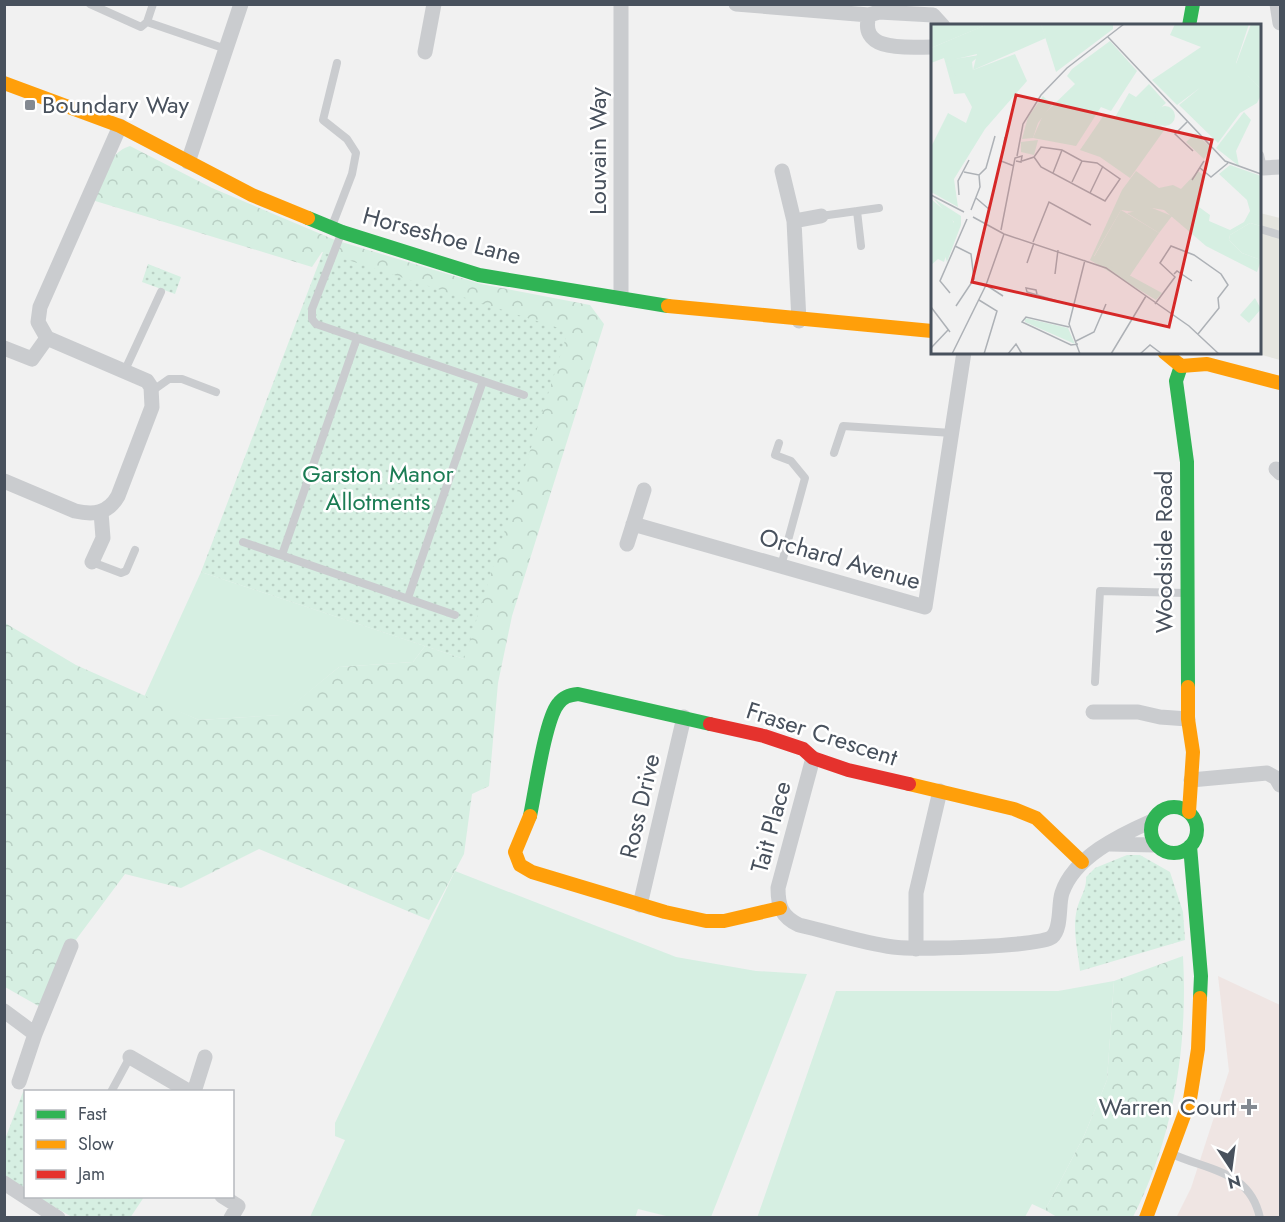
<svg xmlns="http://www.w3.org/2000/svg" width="1285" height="1222" font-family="Jost,sans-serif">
  <defs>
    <pattern id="forest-crowns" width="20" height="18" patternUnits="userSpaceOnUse" patternTransform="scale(1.5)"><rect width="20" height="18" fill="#d6efe2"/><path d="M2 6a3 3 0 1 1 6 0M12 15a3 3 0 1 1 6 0" fill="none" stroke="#b9cfc4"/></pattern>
    <pattern id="park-dots" width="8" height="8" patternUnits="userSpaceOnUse" patternTransform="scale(1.5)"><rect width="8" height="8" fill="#d6efe2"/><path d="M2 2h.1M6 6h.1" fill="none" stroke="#b9cfc4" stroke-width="1.8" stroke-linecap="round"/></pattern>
  </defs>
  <rect width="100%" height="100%" fill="#f1f1f1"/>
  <!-- commercial -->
  <path fill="#e5e5df" d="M1260 213 1280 218V360L1255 353 1260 352Z"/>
  <!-- medical -->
  <path fill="#efe5e3" d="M1218 976 1280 1005V1218H1176L1191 1188 1229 1071Z"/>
  <!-- grass -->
  <path fill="#d6efe2" d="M201 572 425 646 413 662 339 667 281 715 199 720 144 697Z
    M455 871 676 957 756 971 807 974 711 1217H670L638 1209 635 1218 310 1217 345 1140 335 1136V1123Z
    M1114 981 1107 1080 1084 1136 1045 1210 1032 1204 1025 1217 757 1218 836 991H1058Z"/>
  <!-- forest -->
  <path fill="url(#forest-crowns)" d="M130 146 212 188 335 240 481 284 590 305 604 324 512 616 498 683 489 786 472 794 464 854 429 920 259 849 181 888 125 874 75 941 42 1008 5 987V623L76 665 199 720 280 715 339 667 413 662 425 646 464 659 335 256 322 252 312 267 92 200C101 182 108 152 130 146Z
    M1183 956C1188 1045 1174 1137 1133 1217H1057L1045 1210 1084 1136 1107 1080 1114 981Z"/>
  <!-- park -->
  <path fill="url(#park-dots)" d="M323 252 568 331 464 659 201 572Z
    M148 264 181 277 175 294 142 282Z
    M1127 855H1140L1170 872 1183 912 1185 940 1080 971C1078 952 1072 928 1077 909 1080 897 1087 889 1086 877L1095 868Z
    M23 1092 26 1093 25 1189 5 1176 4 1142Z
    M37 1197H144L130 1218 72 1217Z"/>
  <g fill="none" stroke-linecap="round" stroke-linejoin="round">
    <!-- lane -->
    <path stroke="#cacccf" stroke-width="8" d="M90 4 141 27 147 22 226 49
      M147 22 153 4
      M1260 155 1263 168
      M857 211 861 246
      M821 216 879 208
      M332 226 352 174 356 153 347 139 323 120 337 63
      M1260 229 1280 235
      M341 234 312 309V319L316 324 524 395
      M125 370 161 292
      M152 391 169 379H182L216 392
      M779 443 775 455 791 461 805 478 781 566
      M834 453 843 426 952 433
      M243 542 455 615
      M282 555 357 338
      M92 562 121 573 126 571 135 550
      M408 598 483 381
      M1095 682 1100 591 1186 593
      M111 1092 130 1057
      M1172 1154C1210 1171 1250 1171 1260 1218"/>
    <!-- street -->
    <path stroke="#cacccf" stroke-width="15" d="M621 4V298
      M736 4 869 15 879 12 933 15 943 26
      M1277 4 1280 23
      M869 15C858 53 908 47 932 47
      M425 52 434 4
      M188 162 241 4
      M1263 168 1280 167
      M782 171 794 221 799 321
      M794 221 821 216
      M4 348 32 359 47 338
      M1276 469 1280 473
      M4 481 75 511C93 515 108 514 118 496L152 407 151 387 147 381 47 338 38 322 40 307 120 126
      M633 524 925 607 964 352
      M627 544 644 490
      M92 562 103 538 101 512
      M1093 712H1138L1160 717 1188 719
      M813 758 778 888C778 907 782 917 799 925 830 932 862 943 893 947 913 950 1040 947 1052 937 1062 928 1058 905 1062 893 1074 857 1120 835 1152 821
      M1191 780 1267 773 1276 778 1280 785
      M1110 844 1155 845
      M640 905 684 717
      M916 949V893L940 791
      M4 1011 35 1034
      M130 1057 190 1092
      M19 1082 35 1034 71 946
      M194 1092 205 1057
      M4 1183 58 1218
      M222 1196 238 1206 231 1218"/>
    <!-- fast -->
    <path stroke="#30b455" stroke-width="14" d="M1189 26 1193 4
      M308 218 342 232 479 275 668 306
      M1181 366 1176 381 1187 462 1188 687
      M1151 830a23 23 0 1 1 46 0a23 23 0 1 1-46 0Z
      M530 816C535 793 545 720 558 704 563 697 569 695 578 694L710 724
      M1190 846 1201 976 1200 998"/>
    <!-- slow -->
    <path stroke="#ff9f0a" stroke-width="14" d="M4 83 120 126 252 195 308 218
      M668 306 932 331
      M1164 352 1181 366 1207 364 1280 383
      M1188 687V719L1193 752 1189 812
      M909 784 1014 809 1036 818 1082 862
      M530 816 515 852 520 865 532 872 665 912 706 921H724L780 908
      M1146 1218 1190 1099 1198 1049 1200 998"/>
    <!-- jam -->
    <path stroke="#e5322d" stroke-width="14" d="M710 724 764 736 803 749 813 758 848 770 909 784"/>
  </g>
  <!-- markers -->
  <g fill="#838991" stroke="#fff" stroke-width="2">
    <rect x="24" y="99" width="12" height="12" rx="3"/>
    <path d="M1246 1098h6v6h6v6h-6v6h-6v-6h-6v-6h6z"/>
  </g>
  <g text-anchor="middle" stroke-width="5" stroke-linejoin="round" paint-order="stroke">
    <!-- poi labels -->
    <g font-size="24" fill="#48515d" stroke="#fff" text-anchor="start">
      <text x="42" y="113">Boundary Way</text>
      <text x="1236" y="1115" text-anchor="end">Warren Court</text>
    </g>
    <!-- street labels -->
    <g font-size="24" fill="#48515d" stroke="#fff">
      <text transform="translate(598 151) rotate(-90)" y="8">Louvain Way</text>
      <text transform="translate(442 236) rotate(15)" y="8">Horseshoe Lane</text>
      <text transform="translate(1164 552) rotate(-90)" y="8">Woodside Road</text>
      <text transform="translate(840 559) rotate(16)" y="8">Orchard Avenue</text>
      <text transform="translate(822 734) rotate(18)" y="8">Fraser Crescent</text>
      <text transform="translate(640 806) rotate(-77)" y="8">Ross Drive</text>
      <text transform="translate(771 827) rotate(-75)" y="8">Tait Place</text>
    </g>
    <!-- park labels -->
    <g font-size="24" fill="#1b7c54" stroke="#fff">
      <text x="378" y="482">Garston Manor<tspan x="378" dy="28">Allotments</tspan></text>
    </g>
  </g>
  <!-- overview -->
  <g transform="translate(931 24)">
    <rect width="330" height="330" fill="#f1f1f1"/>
    <path d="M0 0H55V1L0 24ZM244 0H318L305 39 330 65V71L326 79 309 89 287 119 248 81 270 63 246 81 221 56 270 23 239 11ZM179 17 206 47 180 87 170 83 145 122 102 114 112 91 144 60 136 52 141 45ZM218 60 235 79 227 86 229 101 234 105 199 154 169 133 149 126 173 91 183 95 198 69 205 73ZM221 184 241 192 228 209 196 189ZM319 199 330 202V236L311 229 298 216 299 211ZM324 274 330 285 318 299 309 291ZM94 294 137 304 144 320 94 298Z" fill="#d6efe2"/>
    <path d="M57 0H110L115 14 42 46 46 30 17 37 35 69 23 70 13 34 0 39V24ZM320 0H330V65L305 40ZM112 72 121 81 107 99 102 114 91 115 97 93ZM224 92a10 10 0 1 1 20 0a10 10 0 1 1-20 0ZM313 88 320 96 305 127 308 142 285 124ZM299 141 330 152V202L319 199 299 211 298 216 311 229 330 236 326 248 275 222 233 186 221 184 210 189 190 186 163 232 231 269 225 276 159 236 191 166 205 147 228 164 242 161 250 165 267 147 274 153 268 183 279 191 278 197 299 206 313 198 319 187 316 176 288 150ZM2 174 30 192V201L16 238 13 229 23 198Z" fill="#d6efe2"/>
    <path d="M110 0H182V5L125 48ZM84 30 96 57 54 105 23 155 27 183 0 168V123L17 89 35 99 41 83 16 36 49 31 41 38 42 46ZM265 109 280 124 273 135 255 118ZM107 116 103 131 90 128V118ZM0 175 19 191 24 201 13 238 7 235 0 241ZM190 186 228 209 198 253 163 233Z" fill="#d6efe2"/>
    <path fill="none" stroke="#adb1b6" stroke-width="1.5" d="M177 13 294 137 330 150M256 98 244 110 262 127M74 113 70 137 83 142M86 132 92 100 110 71 136 44 193 0M91 137 103 133 110 123 131 126 151 137 166 139 189 155 174 177 110 143 103 133M269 144 280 153 297 139M33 148 48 151 55 144 64 112M122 149 131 126M261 156 273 137M141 158 151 137M159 169 172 142M0 171 33 188M28 171 27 157 38 136M45 174 59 186M40 186 49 163 48 151M42 193 73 210 175 244 258 302 288 330M70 206 84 134 91 132 90 138 85 137M102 218 118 178 160 201M24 222 40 230 43 255 25 282M96 239 103 219M124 250 127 226M243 250 246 247 261 257M55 261 72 272M19 269 9 257 36 195M106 270 105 266 95 264 96 268 143 282M48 276 66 287 53 330M224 280 244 253 229 239 240 222 263 231 290 250 297 261 287 274 288 284 267 310M0 283 19 308M138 303 95 293 91 298 140 321 147 320M145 317 163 308 175 280M0 324 17 306M21 330 55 261 73 210M77 330 85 320 91 330M149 330 138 300 154 236M180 330 215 272M209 330 219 321 231 330"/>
    <path fill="#d62828" fill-opacity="0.15" stroke="#d62828" stroke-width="3" d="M85 71 281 116 238 303 41 258Z"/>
    <rect width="330" height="330" fill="none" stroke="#48515d" stroke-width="3"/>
  </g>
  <!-- border -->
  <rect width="1285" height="1222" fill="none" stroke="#48515d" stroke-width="12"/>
  <!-- legend -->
  <rect x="24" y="1090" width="210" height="108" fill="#ffffff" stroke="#b6b9be" stroke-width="1.5"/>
  <rect x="36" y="1110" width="30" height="9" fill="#30b455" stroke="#b6b9be" stroke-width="1.5"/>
  <text x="78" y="1120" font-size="18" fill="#48515d">Fast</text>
  <rect x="36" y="1140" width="30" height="9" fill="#ff9f0a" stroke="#b6b9be" stroke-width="1.5"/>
  <text x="78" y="1150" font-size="18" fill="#48515d">Slow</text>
  <rect x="36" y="1170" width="30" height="9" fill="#e5322d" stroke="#b6b9be" stroke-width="1.5"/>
  <text x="78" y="1180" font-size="18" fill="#48515d">Jam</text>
  <!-- north arrow -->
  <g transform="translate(1231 1168) rotate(167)" stroke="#ffffff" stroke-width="4.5" paint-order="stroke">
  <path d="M0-4.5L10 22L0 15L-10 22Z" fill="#48515d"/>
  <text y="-9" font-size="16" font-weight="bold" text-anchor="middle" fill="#48515d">N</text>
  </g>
</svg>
